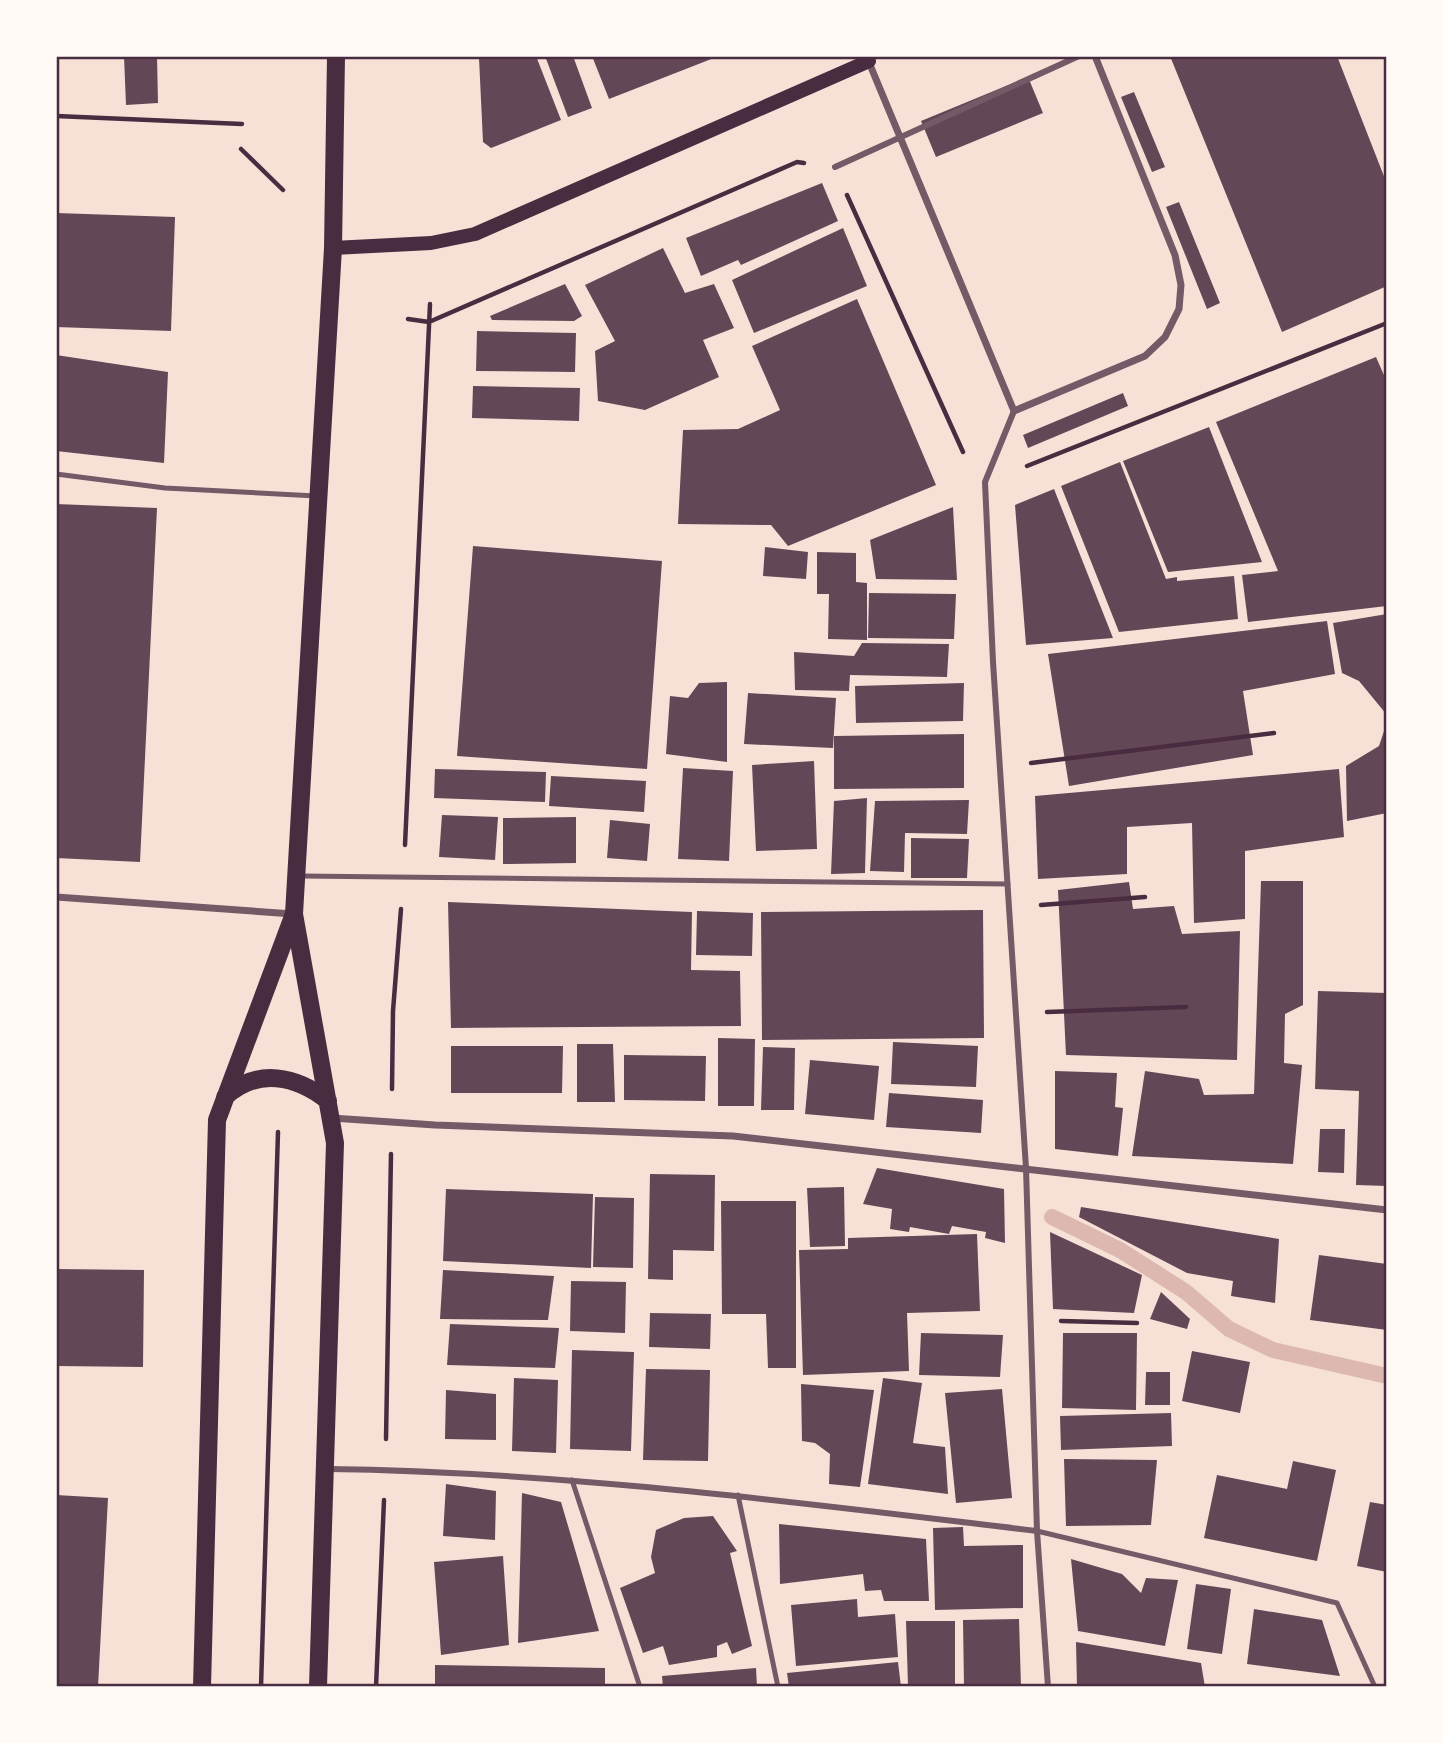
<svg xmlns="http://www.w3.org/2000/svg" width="1443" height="1743" font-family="'Open Sans',sans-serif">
  <rect width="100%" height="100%" fill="#f7e1d7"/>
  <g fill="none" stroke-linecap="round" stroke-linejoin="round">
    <!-- stream -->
    <path stroke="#dcb8b0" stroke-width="16" d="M1052 1217 1120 1250 1186 1292 1229 1329 1273 1350 1387 1376"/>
  </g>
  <!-- building -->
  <path fill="#644757" d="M124 56H157L158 103 126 105Z
    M485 56H536L561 120 491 148 483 142 479 58Z
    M545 56H573L592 108 568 117Z
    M592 56H719L609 99Z
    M1170 56H1337L1387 184V286L1282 332Z
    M1028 77 1043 113 936 157 921 121Z
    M1134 92 1165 167 1152 172 1121 97Z
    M822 183 838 221 741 265 738 260 701 276 686 238Z
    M1179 202 1220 303 1207 309 1166 207Z
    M56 213 175 217 171 331 56 327Z
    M843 228 867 286 754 333 732 280Z
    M663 248 685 293 714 284 734 328 703 340 719 377 645 410 598 401 595 351 615 341 585 285Z
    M565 284 582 316 574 321 492 320 490 316Z
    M857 299 936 485 788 546 771 525 678 524 683 430 738 429 780 410 752 346Z
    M477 331 576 333 575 372 476 371Z
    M56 355 168 372 164 463 56 451Z
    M1376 357 1387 382V606L1248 622 1242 575 1278 571 1216 422Z
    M473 386 580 388 579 421 472 418Z
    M1123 393 1128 406 1028 448 1023 435Z
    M1209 427 1262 562 1168 572 1123 461Z
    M1120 462 1166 579 1177 577V581L1234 576 1238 619 1119 632 1061 486Z
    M1054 489 1113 638 1026 645 1015 505Z
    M56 504 157 508 140 862 56 858Z
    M953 507 957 580 876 579 870 540Z
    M473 546 662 561 647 769 457 756Z
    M765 547 808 552 806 579 763 576Z
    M817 552 856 553V582L867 583V640L828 639 829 594H817Z
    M869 593 956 594 954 639 868 638Z
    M1387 614V715L1359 681 1342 673 1333 623Z
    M1327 621 1335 674 1243 691 1253 755 1069 786 1048 654Z
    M862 643 949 644 947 677 850 675 849 691 795 690 794 652 854 656Z
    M727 682V762L666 754 670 696 688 698 699 683Z
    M964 683 963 721 856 723 855 686Z
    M748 693 836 698 833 748 744 744Z
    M1387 722V813L1347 821 1346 766 1379 746Z
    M964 734V788L834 789V736Z
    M814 761 817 849 756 851 752 765Z
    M683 768 733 771 729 861 678 859Z
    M435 769 546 772 545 802 434 798Z
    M1339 769 1344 837 1245 851V919L1194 923 1192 823 1127 827V874L1038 879 1035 796Z
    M551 776 646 781 644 812 549 806Z
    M867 798 865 873 831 874 834 801Z
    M969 800 967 834 905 833 904 872 870 871 875 801Z
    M442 815 498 817 495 860 439 857Z
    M576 817V863L503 864V818Z
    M610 820 650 824 647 861 607 858Z
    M911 838 969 839 967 878H911Z
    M1261 881H1303V1005L1285 1014 1284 1063 1302 1065 1293 1164 1132 1156 1145 1071 1199 1079 1204 1095 1254 1094Z
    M1129 882 1133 909 1174 906 1182 934 1240 931 1237 1060 1066 1055 1058 890Z
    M448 902 692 912 691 970 740 971 741 1026 451 1028Z
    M983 910 984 1038 762 1040 761 912Z
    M697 911 753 913 752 956 696 955Z
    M1318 991 1387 993V1186L1356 1185 1359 1091 1315 1089Z
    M718 1038 755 1039 754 1106H718Z
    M893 1042 978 1046 976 1087 891 1084Z
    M577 1044H613L615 1102H577Z
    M451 1046H563L562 1093H451Z
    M763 1047 795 1048 794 1110H761Z
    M624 1055 706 1056 705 1101 624 1100Z
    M810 1060 879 1066 874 1120 805 1114Z
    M1055 1071 1117 1073 1115 1107 1123 1108 1118 1156 1055 1149Z
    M889 1093 983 1100 981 1133 886 1127Z
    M1320 1129H1345L1344 1173 1318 1172Z
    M877 1168 1004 1189 1005 1243 985 1238 986 1232 952 1226 949 1234 910 1227 909 1232 890 1229 892 1209 863 1204Z
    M650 1174 715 1175 714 1251 673 1250V1280L648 1279Z
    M844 1187 845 1246 810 1247 807 1188Z
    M446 1189 593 1194 591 1268 443 1261Z
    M595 1197 634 1198 633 1268 593 1267Z
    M721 1201H796V1368H768L766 1314H722Z
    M1081 1207 1279 1239 1275 1303 1231 1296 1233 1281 1187 1273 1079 1217Z
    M1050 1232 1142 1275 1134 1313 1053 1309Z
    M977 1234 980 1311 907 1313 909 1371 803 1375 799 1250 848 1249V1238Z
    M1319 1255 1387 1264V1330L1310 1320Z
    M56 1269 144 1270 143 1367 56 1366Z
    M443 1270 554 1276 548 1320 440 1319Z
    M571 1281 626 1282 625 1333 570 1331Z
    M1161 1292 1190 1319 1187 1329 1150 1319Z
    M650 1313 711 1314 710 1349 649 1347Z
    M450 1324 559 1328 555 1368 447 1365Z
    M921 1333 1003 1335 1000 1377 919 1375Z
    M1063 1333H1137L1136 1410 1062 1408Z
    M572 1350 634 1352 631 1451 570 1449Z
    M1192 1351 1250 1362 1240 1413 1182 1401Z
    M646 1369 710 1370 708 1461 643 1460Z
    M1146 1372H1170V1405H1145Z
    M514 1378 558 1380 556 1453 512 1451Z
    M883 1378 922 1383 913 1443 945 1447 948 1494 868 1484Z
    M801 1384 874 1390 860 1487 829 1484 830 1454 815 1443 802 1441Z
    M1002 1389 1012 1498 956 1503 945 1393Z
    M446 1390 496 1394V1440L445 1439Z
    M1171 1413 1172 1446 1061 1450 1060 1416Z
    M1064 1459 1157 1460 1151 1525 1066 1526Z
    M1293 1461 1336 1470 1317 1561 1204 1538 1217 1475 1287 1489Z
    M446 1484 496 1491 495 1540 443 1536Z
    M522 1493 561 1502 599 1631 518 1643Z
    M56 1495 108 1498 98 1687H56Z
    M1370 1502 1387 1505V1572L1357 1566Z
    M713 1516 737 1551 730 1553 752 1646 732 1654 727 1642 717 1646V1657L669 1665 663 1646 643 1653 620 1588 655 1573 651 1557 656 1530 684 1518Z
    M779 1524 926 1539 929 1601H884L881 1590 865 1591 863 1574 780 1584Z
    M963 1527 964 1546 1023 1545V1608L935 1610 933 1528Z
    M503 1556 509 1645 441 1655 434 1562Z
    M1071 1559 1122 1574 1141 1593 1146 1578 1178 1580 1165 1646 1078 1631Z
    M1196 1584 1231 1589 1222 1654 1187 1649Z
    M857 1599 858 1617 895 1614 898 1657 796 1666 791 1605Z
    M1254 1609 1322 1620 1340 1676 1247 1664Z
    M1019 1619 1021 1687H964L963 1620Z
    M906 1621H955V1687L908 1686Z
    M1076 1642 1201 1663 1205 1687H1077Z
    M898 1662 901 1687H789L787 1673Z
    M435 1665 605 1668V1687H435Z
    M756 1668 757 1687H663L662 1676Z"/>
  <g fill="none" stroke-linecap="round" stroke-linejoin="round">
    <!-- path -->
    <path stroke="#4a2c40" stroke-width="4.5" d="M56 116 242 124
      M241 149 283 190
      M847 195 963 452
      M408 319 429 322 797 162 804 163
      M1027 466 1387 323
      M1031 763 1274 733
      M405 845 430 304
      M1041 905 1145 897
      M1047 1012 1186 1007
      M392 1089 393 1011 401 909
      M1061 1321 1137 1323
      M386 1439 391 1154
      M261 1687 278 1132
      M376 1687 384 1500"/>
    <!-- service -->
    <path stroke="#755966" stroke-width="5" d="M56 474 165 488 316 496
      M301 876 1008 884
      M572 1480 640 1687
      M738 1495 778 1687
      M1037 1531 1337 1603 1375 1687"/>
    <!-- pedestrian -->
    <path stroke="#755966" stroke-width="6" d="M835 167 1079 56
      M1014 411 985 482 993 662 1026 1168 1037 1531 1048 1687
      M328 1469C565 1472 801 1503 1037 1531"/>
    <!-- minor -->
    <path stroke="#755966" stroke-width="7" d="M868 60 1014 411 1145 356 1165 337 1179 309 1181 285 1175 255 1095 56
      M56 897 293 914
      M332 1118 435 1125 733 1136 1387 1210"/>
    <!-- secondary -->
    <path stroke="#4a2c40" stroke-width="14" d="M333 248 431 243 475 234 869 61"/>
    <!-- primary -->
    <path stroke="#4a2c40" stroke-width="18" d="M225 1097C257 1067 297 1076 328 1101
      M202 1687 217 1120 294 914
      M318 1687 335 1143 294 914 333 248 336 56"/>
  </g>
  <!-- border -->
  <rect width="1443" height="1743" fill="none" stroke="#fffaf5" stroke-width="116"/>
  <rect x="58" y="58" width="1327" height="1627" fill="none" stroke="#4a2c40" stroke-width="2.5"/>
</svg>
